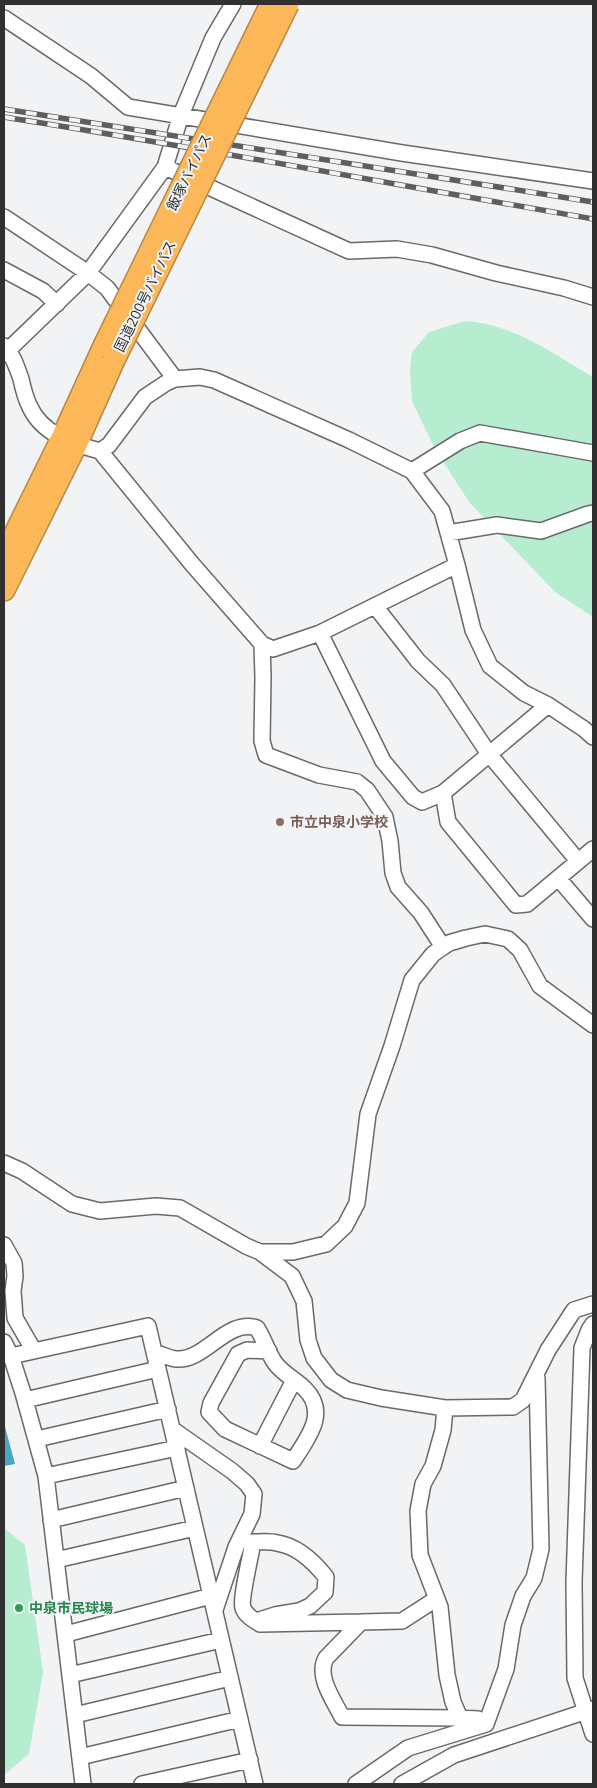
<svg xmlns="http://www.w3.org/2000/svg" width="597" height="1788" font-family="'Open Sans','Noto Sans JP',sans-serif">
  <rect width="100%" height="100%" fill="#f2f3f4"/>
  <!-- green -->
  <path fill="#b6edd0" d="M465 321C514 324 552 353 593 377V617L555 592 469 502 435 449 412 401 410 370 412 352 429 332Z
    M4 1528 25 1545 43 1672 29 1754 4 1775Z"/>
  <!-- water -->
  <path fill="#45a8c6" d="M4 1423 15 1464 4 1466V1422Z"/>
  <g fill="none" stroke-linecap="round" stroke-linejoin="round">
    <defs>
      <path id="minor" d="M4 18 91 76 128 107 402 153 593 181
        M165 167 349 251 397 249 432 255 496 273 564 288 593 297
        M4 217 88 273 107 288 175 379
        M4 270 43 291 57 304
        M4 346C13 354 17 368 21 379 23 388 25 397 29 405 41 434 73 444 100 451L109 445 145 397 166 383 175 379 200 377 214 380 349 440 412 471 442 511 457 565 473 630 490 666 524 693 548 705 584 729 593 737
        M4 354 88 273 165 167 181 115 213 38 233 4
        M100 451 192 564 262 644 273 649 320 633 457 565
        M412 471 460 441 480 433 593 453
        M448 533 497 525 541 531 588 514 593 513
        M375 606 418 661 443 685 489 754 578 861
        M320 633 383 761 413 797 422 802 443 793 548 705
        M262 644 263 677 262 741 266 755 319 775 357 782 367 790 385 817 390 841 393 873 398 887 421 913 443 947
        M443 793 448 822 516 905 527 904 593 849
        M558 878 593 919
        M4 1163 22 1171 72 1204 100 1211 156 1206 180 1208 246 1246 260 1252 292 1276 304 1301 308 1340 314 1358 331 1380 347 1390 381 1398 445 1408 513 1407 523 1400 548 1350 574 1310 593 1304
        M4 1245 14 1263 15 1276 13 1291 15 1318 34 1351
        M260 1252H293L326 1244 345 1226 357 1203 368 1114 392 1046 412 980 433 954 443 947 449 943 466 938 485 934 508 939 520 950 540 986 593 1025
        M593 1324 589 1330 582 1348 574 1582 575 1678 593 1734
        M4 1342 11 1356 23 1393 46 1476 83 1784
        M154 1352C161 1354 170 1359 177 1359 205 1361 227 1318 257 1328 264 1339 268 1353 275 1363 282 1373 296 1380 305 1389 329 1413 307 1439 293 1461L225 1429 209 1412 211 1403 238 1354 247 1350 269 1351
        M11 1356 148 1326 255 1784
        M25 1400 158 1369
        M445 1408 443 1430 433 1466 423 1484 418 1511 420 1555 440 1607 447 1675 453 1702 460 1718 478 1719 486 1724 506 1669 513 1625 523 1596 534 1578 541 1549 537 1378
        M172 1429 232 1471 247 1484 254 1494 252 1514 236 1547 215 1610
        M37 1439 168 1409
        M260 1446 294 1380
        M46 1476 177 1448
        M51 1520 186 1488
        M56 1560 195 1528
        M436 1599 402 1621 361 1622 326 1658C316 1676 333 1699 342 1717L460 1718
        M256 1621 275 1615 299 1611 310 1606 325 1592 326 1577C314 1562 298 1546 277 1543 270 1541 261 1542 253 1542 251 1555 240 1599 243 1608 246 1616 254 1620 260 1624L361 1622
        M66 1634 211 1596
        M70 1675 221 1640
        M75 1715 230 1678
        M80 1757 240 1719
        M142 1784 250 1760
        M356 1784 408 1748 486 1724
        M402 1784 454 1755 593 1709"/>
      <path id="highway" d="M4 556 62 438 104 346
        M4 590 76 445 113 362"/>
    </defs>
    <!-- minor casing -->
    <use href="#minor" stroke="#69696a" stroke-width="18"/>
    <!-- highway casing -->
    <use href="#highway" stroke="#b5884a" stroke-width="24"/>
    <!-- minor -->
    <use href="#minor" stroke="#fff" stroke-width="15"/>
    <!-- highway -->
    <use href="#highway" stroke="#fcb858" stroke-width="21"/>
    <defs>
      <path id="rail" d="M4 109 593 202
        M4 117C201 148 397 185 593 219"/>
    </defs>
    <!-- rail casing -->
    <use href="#rail" stroke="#5e5e5f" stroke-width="5.5"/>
    <!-- rail -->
    <use href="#rail" stroke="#f2f3f4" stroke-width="4" stroke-dasharray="11" stroke-linecap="butt"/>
    <defs>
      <path id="highway-bridge" d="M104 346 271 4
        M113 362 288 4"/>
    </defs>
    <!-- highway-bridge casing -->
    <use href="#highway-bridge" stroke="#b5884a" stroke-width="24" stroke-linecap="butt"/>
    <!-- highway-bridge -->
    <use href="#highway-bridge" stroke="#fcb858" stroke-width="21"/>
  </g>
  <!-- markers -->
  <circle fill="#8d6e63" stroke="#f2f3f4" stroke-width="2" cx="280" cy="822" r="5"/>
  <circle fill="#2e9e5b" stroke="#f2f3f4" stroke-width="2" cx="19" cy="1608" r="5"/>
  <g text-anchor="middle" stroke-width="4" stroke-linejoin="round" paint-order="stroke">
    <!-- street labels -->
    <g font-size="14" fill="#303031" stroke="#f2f3f4">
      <text transform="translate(189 172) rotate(-64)" y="5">飯塚バイパス</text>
      <text transform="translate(145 296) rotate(-64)" y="5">国道200号バイパス</text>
    </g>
    <!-- education labels -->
    <g font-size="14" font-weight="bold" fill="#785e54" stroke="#f2f3f4" text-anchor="start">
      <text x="290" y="827">市立中泉小学校</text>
    </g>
    <!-- leisure labels -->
    <g font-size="14" font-weight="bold" fill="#27864d" stroke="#f2f3f4" text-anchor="start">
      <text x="29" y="1613">中泉市民球場</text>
    </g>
  </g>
  <!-- border -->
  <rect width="597" height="1788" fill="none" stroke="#303031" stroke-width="10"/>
</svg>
